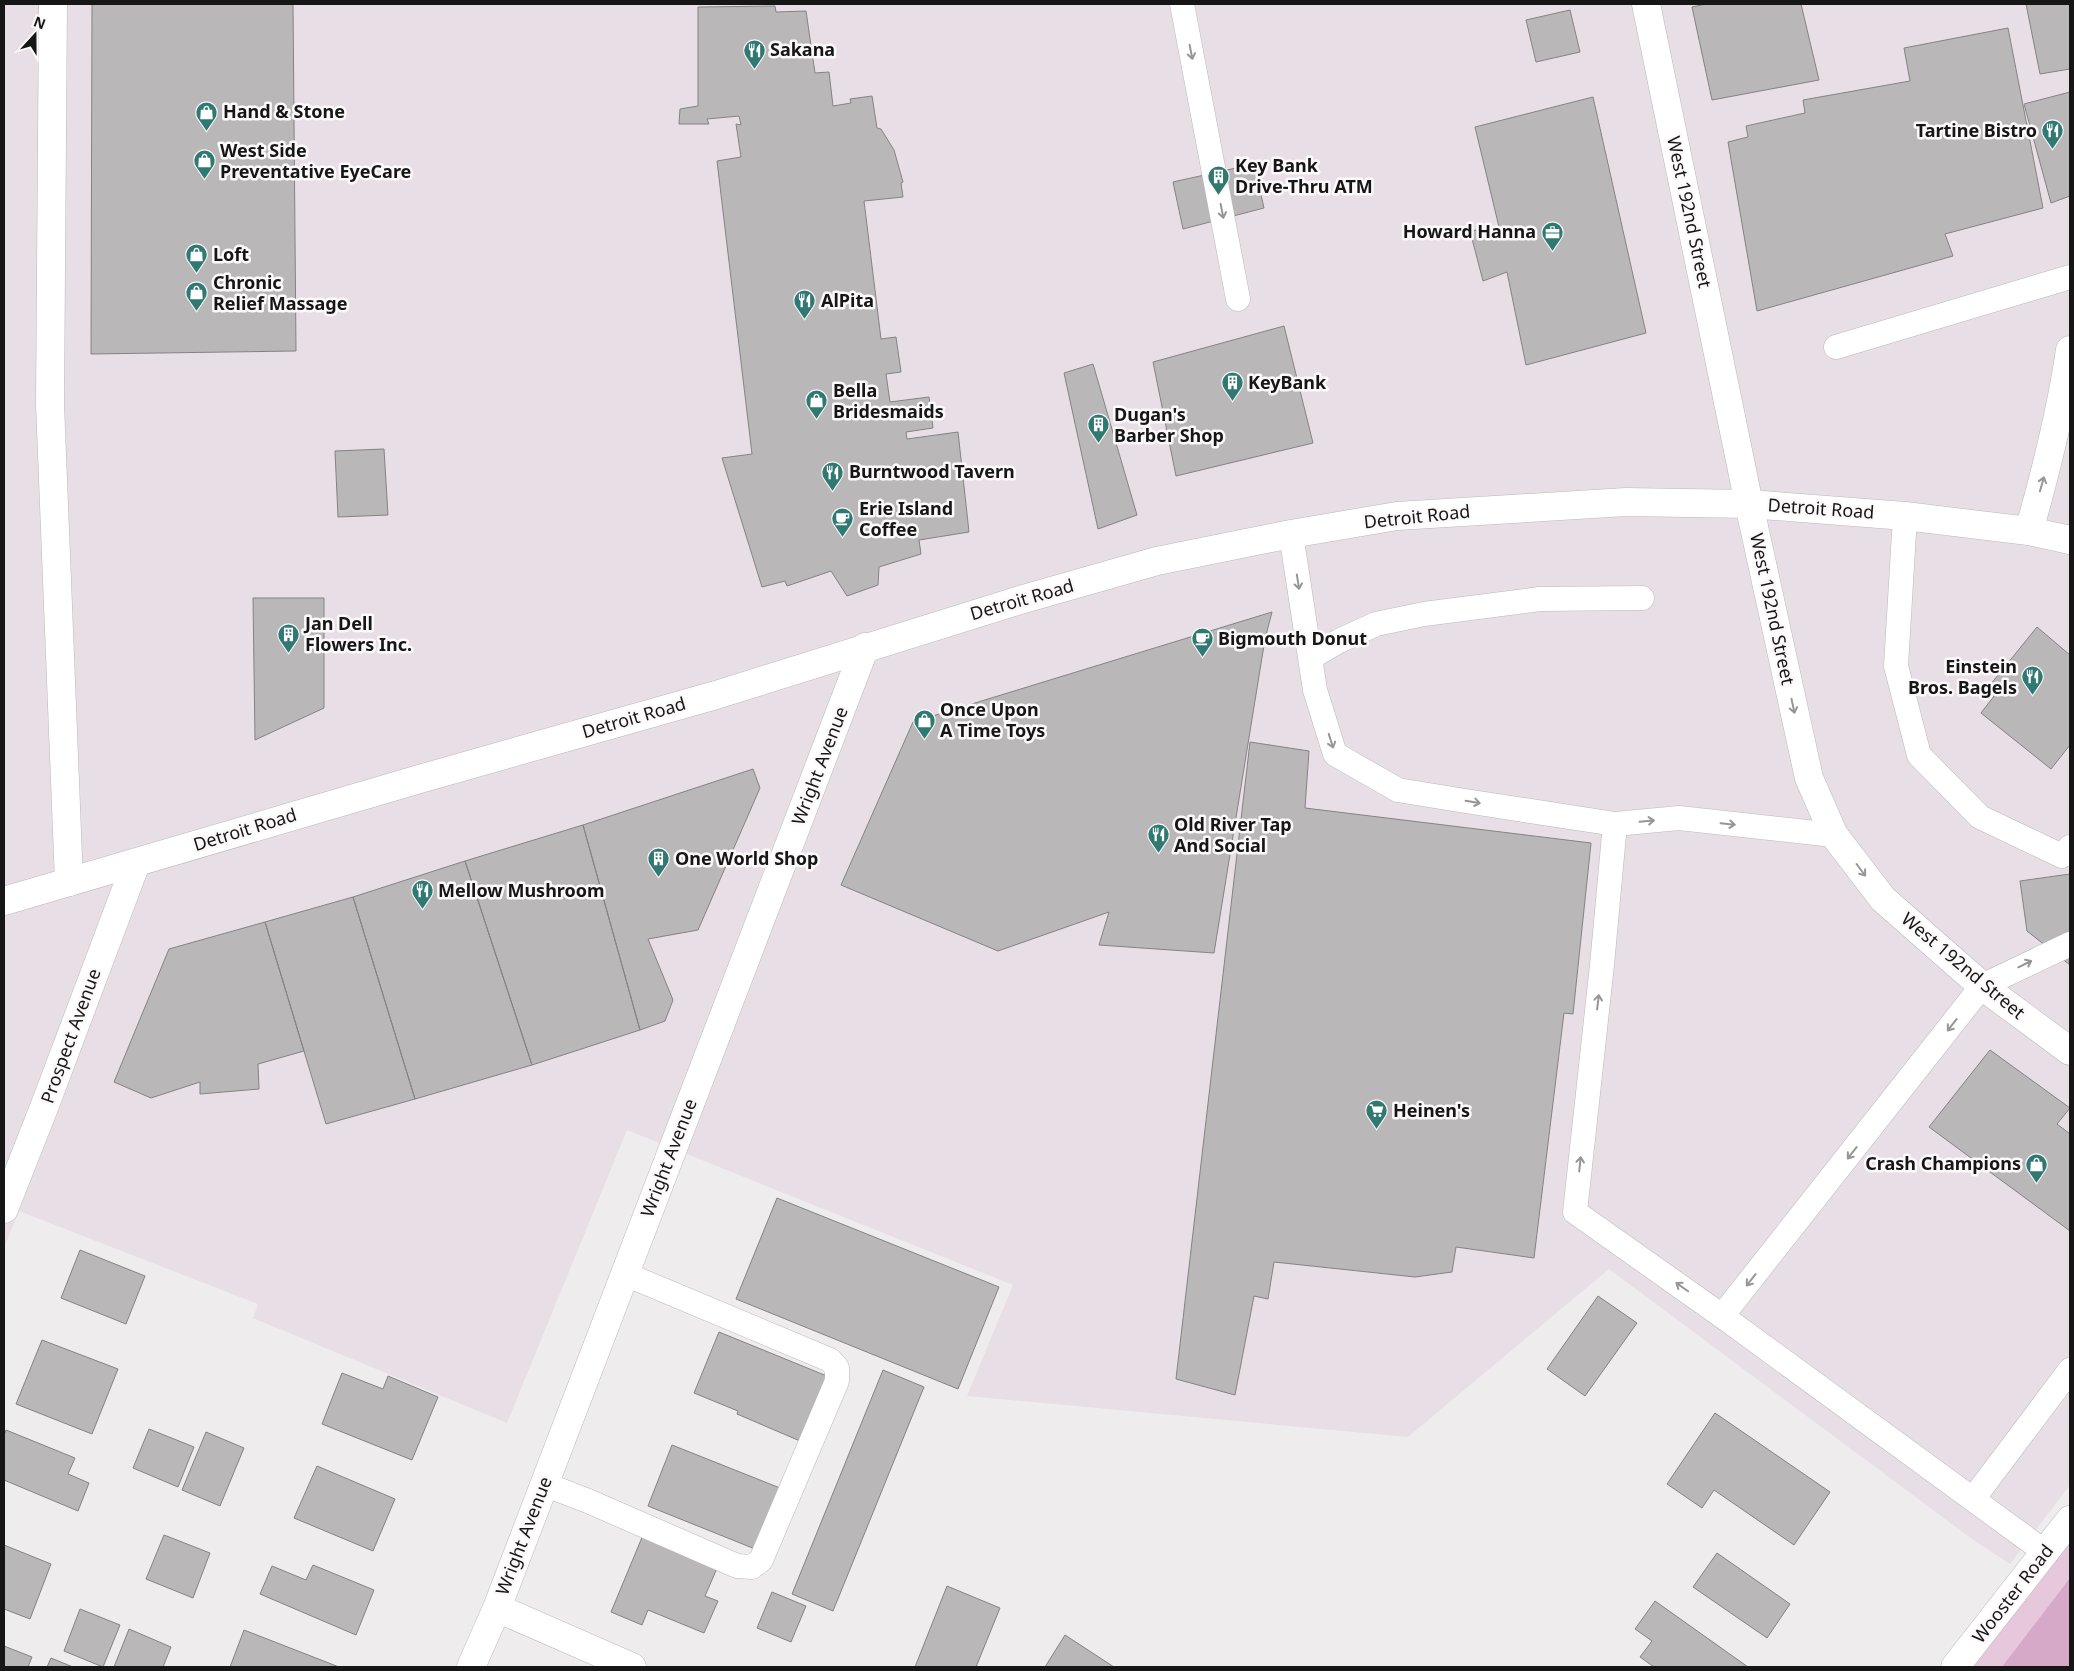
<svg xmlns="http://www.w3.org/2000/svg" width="2074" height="1671" font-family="'Noto Sans',sans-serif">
  <rect width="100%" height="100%" fill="#efecee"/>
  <!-- built -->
  <path fill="#e8dee5" d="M4 4H2070V1485L2010 1564 1972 1539 1609 1269 1408 1437 967 1396 1013 1285 627 1130 507 1423 253 1318 258 1304 19 1211 4 1248Z"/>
  <!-- green -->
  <path fill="#e7c7dc" d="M2070 1527V1667H1958Z"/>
  <!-- forest -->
  <path fill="#d5a9c7" d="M2070 1578V1667H2002Z"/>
  <!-- building -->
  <path fill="#bab7b9" stroke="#858284" d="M92 4H293L296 351 91 354Z
    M1706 4H1801L1819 80 1712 100 1692 7Z
    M2026 4H2070V69L2040 74Z
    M775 6 776 12 806 11 815 73 829 72 833 106 851 103 850 99 872 96 877 128 881 129 894 150 903 182 901 183 903 197 864 201 881 339 896 337 901 372 886 374 890 402 929 397 933 428 906 432 907 439 958 432 969 532 919 540 921 554 879 567 878 585 847 596 831 571 787 586 785 581 762 587 722 458 752 454 717 161 741 157 736 124 741 125 739 116 707 119 709 124H679L680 109 698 106V7Z
    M1570 10 1580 52 1536 62 1526 20Z
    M2008 28 2043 208 1945 234 1953 256 1757 311 1728 142 1748 137 1746 126 1805 113 1803 100 1910 81 1904 48Z
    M2070 92V196L2051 203 2024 104Z
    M1593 97 1646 333 1526 365 1507 272 1483 281 1470 231 1499 227 1475 127Z
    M1254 164 1264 208 1183 229 1173 182Z
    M1284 326 1313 443 1176 476 1153 362Z
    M1093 364 1137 515 1098 529 1064 373Z
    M384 449 388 515 338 517 335 451Z
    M253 598H324V708L255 740Z
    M1272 612 1265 639 1214 953 1099 945 1109 912 998 951 841 885 913 722Z
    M2037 627 2070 655V745L2051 769 1981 713 1994 696 1986 690Z
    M1250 742 1309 751 1305 808 1591 843 1573 1014 1564 1013 1534 1258 1456 1247 1452 1272 1415 1277 1274 1262 1268 1299 1254 1296 1235 1395 1176 1379Z
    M753 769 760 788 698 930 648 939 673 1000 665 1021 640 1030 583 825Z
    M583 825 640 1030 532 1065 465 861Z
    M465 861 532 1065 415 1099 353 897Z
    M2070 874V965L2027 931 2020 881Z
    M353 897 415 1099 326 1124 265 922Z
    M265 922 304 1051 258 1064 259 1089 200 1094V1082L151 1098 114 1082 169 949Z
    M1990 1050 2070 1108 2057 1124 2070 1134V1231L1929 1127Z
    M777 1198 999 1287 958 1389 736 1299Z
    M80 1250 145 1276 126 1324 61 1298Z
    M1598 1296 1637 1323 1585 1396 1547 1369Z
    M719 1332 827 1376 800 1441 737 1414 738 1411 694 1393Z
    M42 1340 118 1369 92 1434 16 1404Z
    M883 1370 924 1387 833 1611 792 1594Z
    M342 1373 383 1389 388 1376 438 1397 412 1460 322 1424Z
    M1715 1413 1830 1492 1794 1545 1714 1490 1702 1508 1667 1484Z
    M149 1429 194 1447 178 1487 133 1468Z
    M6 1430 75 1458 68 1474 89 1483 78 1511 4 1480V1435Z
    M206 1432 244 1448 220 1506 182 1490Z
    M672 1445 780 1488 755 1549 648 1506Z
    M317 1466 395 1499 373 1551 294 1518Z
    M164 1535 210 1553 193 1598 146 1579Z
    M643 1535 718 1566 705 1596 718 1601 704 1633 648 1610 642 1625 611 1612Z
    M4 1545 51 1564 30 1619 4 1609Z
    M1717 1553 1790 1604 1767 1638 1693 1587Z
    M313 1565 374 1590 356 1635 260 1594 272 1566 306 1580Z
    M947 1586 1000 1608 976 1667H915Z
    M772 1592 806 1606 791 1642 757 1628Z
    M1655 1601 1748 1667H1654L1640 1657 1652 1641 1635 1629Z
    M80 1609 120 1625 103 1667 64 1651Z
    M129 1629 171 1647 163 1667H114Z
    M244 1630 339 1667H230Z
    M1065 1635 1114 1667H1045Z
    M4 1646 32 1657 28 1667H4Z
    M51 1658 73 1667H47Z"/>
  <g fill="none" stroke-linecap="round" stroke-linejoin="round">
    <defs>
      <path id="lane" d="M1182 4 1238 299
        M1836 347 2070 277
        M1905 516 1896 666 1919 755 1980 817 2062 856 2070 847
        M1291 534 1315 690 1335 754 1398 790 1459 800 1615 824 1679 818 1834 835
        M1310 658 1339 641 1376 624 1424 614 1540 599 1642 598
        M1615 824 1602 965 1575 1212 1722 1316 2045 1552
        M1722 1316 1982 986 2070 944
        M544 1484 588 1501 737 1566 752 1567 761 1560 837 1381V1368L830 1360 625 1274
        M1973 1499 2070 1370"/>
      <path id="street" d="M53 4 50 404 69 882
        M1646 4 1749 504 1809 778 1834 835 1883 899 1982 986 2070 1051
        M2029 531C2046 471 2061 412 2070 350
        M4 1209 45 1105 136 863
        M497 1608 632 1667
        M471 1667 497 1608 865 647"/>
      <path id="primary" d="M4 901 423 778 716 695 1020 600 1157 561 1291 534 1397 516 1626 502 1749 504 1905 516 2029 531 2070 540
        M1955 1667 2070 1520"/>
    </defs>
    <!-- lane casing -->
    <use href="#lane" stroke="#bbb8ba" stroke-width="25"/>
    <!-- street casing -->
    <use href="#street" stroke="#bbb8ba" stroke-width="29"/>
    <!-- primary casing -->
    <use href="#primary" stroke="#bbb8ba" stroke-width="29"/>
    <!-- lane -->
    <use href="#lane" stroke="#fff" stroke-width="24"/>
    <!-- street -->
    <use href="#street" stroke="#fff" stroke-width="28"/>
    <!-- primary -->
    <use href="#primary" stroke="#fff" stroke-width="28"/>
  </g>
  <!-- one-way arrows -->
  <defs><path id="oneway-shaft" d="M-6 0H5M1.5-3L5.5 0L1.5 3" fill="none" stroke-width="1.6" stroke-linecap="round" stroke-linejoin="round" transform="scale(1.25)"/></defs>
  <g stroke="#979697">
    <use href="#oneway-shaft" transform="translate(1191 52) rotate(79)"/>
    <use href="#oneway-shaft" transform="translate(1222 211) rotate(79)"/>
    <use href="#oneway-shaft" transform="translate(2042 484) rotate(-74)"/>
    <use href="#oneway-shaft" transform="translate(1298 582) rotate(81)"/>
    <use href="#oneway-shaft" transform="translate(1793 706) rotate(78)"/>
    <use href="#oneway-shaft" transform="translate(1331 741) rotate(72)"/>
    <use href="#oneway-shaft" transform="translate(1473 802) rotate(9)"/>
    <use href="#oneway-shaft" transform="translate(1647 821) rotate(-5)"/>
    <use href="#oneway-shaft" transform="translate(1728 824) rotate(6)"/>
    <use href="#oneway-shaft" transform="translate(1861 870) rotate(53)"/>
    <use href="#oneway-shaft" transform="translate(2025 964) rotate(-26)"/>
    <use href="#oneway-shaft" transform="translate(1598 1002) rotate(-83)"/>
    <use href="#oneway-shaft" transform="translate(1952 1025) rotate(128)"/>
    <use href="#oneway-shaft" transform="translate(1852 1153) rotate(128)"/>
    <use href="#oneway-shaft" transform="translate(1580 1164) rotate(-84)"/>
    <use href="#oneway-shaft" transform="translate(1751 1280) rotate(128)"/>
    <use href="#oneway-shaft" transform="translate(1682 1287) rotate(-145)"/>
  </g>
  <!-- icons -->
  <defs>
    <symbol id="restaurant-pin" viewBox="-11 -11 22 30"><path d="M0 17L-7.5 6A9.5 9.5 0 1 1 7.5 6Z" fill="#307872" stroke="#fcf9fb"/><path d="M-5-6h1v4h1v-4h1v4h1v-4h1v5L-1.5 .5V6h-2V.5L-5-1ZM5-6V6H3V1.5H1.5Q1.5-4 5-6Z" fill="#fff"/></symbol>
    <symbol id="shop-pin" viewBox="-11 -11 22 30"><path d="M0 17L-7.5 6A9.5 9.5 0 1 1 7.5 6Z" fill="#307872" stroke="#fcf9fb"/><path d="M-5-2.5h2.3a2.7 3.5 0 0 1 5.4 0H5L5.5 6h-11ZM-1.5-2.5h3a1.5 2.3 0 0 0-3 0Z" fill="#fff"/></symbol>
    <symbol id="building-pin" viewBox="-11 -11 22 30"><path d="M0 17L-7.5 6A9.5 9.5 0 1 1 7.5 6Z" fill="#307872" stroke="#fcf9fb"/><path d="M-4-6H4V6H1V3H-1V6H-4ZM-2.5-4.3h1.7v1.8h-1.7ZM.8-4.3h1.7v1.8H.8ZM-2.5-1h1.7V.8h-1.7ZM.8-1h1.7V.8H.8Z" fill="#fff"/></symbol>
    <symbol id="office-pin" viewBox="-11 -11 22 30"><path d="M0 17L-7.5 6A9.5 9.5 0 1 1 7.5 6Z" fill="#307872" stroke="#fcf9fb"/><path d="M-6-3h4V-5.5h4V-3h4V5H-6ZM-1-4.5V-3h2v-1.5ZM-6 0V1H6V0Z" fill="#fff"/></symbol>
    <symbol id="cafe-pin" viewBox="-11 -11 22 30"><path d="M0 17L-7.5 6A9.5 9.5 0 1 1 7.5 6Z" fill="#307872" stroke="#fcf9fb"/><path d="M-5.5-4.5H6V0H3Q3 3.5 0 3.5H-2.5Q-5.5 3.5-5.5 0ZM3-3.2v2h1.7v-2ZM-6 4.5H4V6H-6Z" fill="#fff"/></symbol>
    <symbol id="supermarket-pin" viewBox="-11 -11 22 30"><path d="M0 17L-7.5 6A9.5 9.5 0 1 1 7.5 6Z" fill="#307872" stroke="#fcf9fb"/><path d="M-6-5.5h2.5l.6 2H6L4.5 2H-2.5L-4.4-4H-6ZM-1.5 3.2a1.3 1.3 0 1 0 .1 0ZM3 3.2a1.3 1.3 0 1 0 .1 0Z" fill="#fff"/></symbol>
  </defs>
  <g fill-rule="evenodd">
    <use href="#restaurant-pin" x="742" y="38" width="25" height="34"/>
    <use href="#shop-pin" x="194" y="100" width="25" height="34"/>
    <use href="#restaurant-pin" x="2040" y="118" width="25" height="34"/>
    <use href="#shop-pin" x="192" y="148" width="25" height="34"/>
    <use href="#building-pin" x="1206" y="164" width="25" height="34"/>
    <use href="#office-pin" x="1540" y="220" width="25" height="34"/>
    <use href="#shop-pin" x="184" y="242" width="25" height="34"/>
    <use href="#shop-pin" x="184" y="280" width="25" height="34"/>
    <use href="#restaurant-pin" x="792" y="288" width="25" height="34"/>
    <use href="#building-pin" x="1220" y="370" width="25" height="34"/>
    <use href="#shop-pin" x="804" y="388" width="25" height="34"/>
    <use href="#building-pin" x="1086" y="412" width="25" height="34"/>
    <use href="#restaurant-pin" x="820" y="460" width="25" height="34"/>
    <use href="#cafe-pin" x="830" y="506" width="25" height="34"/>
    <use href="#building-pin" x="276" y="622" width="25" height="34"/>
    <use href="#cafe-pin" x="1190" y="626" width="25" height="34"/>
    <use href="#restaurant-pin" x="2020" y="664" width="25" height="34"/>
    <use href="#shop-pin" x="912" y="708" width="25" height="34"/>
    <use href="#restaurant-pin" x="1146" y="822" width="25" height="34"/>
    <use href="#building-pin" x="646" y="846" width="25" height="34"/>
    <use href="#restaurant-pin" x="410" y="878" width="25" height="34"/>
    <use href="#supermarket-pin" x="1364" y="1098" width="25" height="34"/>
    <use href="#shop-pin" x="2024" y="1152" width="25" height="34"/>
  </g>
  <g text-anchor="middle" stroke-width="5" stroke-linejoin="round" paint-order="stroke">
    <!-- poi labels -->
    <g font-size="18" font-weight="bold" fill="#171617" stroke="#fcf9fb" text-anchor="start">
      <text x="770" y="56">Sakana</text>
      <text x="223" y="118">Hand &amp; Stone</text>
      <text x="2037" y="137" text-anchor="end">Tartine Bistro</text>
      <text x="220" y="157">West Side<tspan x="220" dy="21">Preventative EyeCare</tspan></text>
      <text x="1235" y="172">Key Bank<tspan x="1235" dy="21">Drive-Thru ATM</tspan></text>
      <text x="1536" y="238" text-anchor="end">Howard Hanna</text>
      <text x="213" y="261">Loft</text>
      <text x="213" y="289">Chronic<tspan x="213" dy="21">Relief Massage</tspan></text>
      <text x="821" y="307">AlPita</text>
      <text x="1248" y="389">KeyBank</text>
      <text x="833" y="397">Bella<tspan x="833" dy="21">Bridesmaids</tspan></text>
      <text x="1114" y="421">Dugan's<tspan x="1114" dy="21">Barber Shop</tspan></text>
      <text x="849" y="478">Burntwood Tavern</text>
      <text x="859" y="515">Erie Island<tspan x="859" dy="21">Coffee</tspan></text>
      <text x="305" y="630">Jan Dell<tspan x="305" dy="21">Flowers Inc.</tspan></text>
      <text x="1218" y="645">Bigmouth Donut</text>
      <text x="2017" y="673" text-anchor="end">Einstein<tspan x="2017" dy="21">Bros. Bagels</tspan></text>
      <text x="940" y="716">Once Upon<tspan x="940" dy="21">A Time Toys</tspan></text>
      <text x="1174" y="831">Old River Tap<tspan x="1174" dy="21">And Social</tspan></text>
      <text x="675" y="865">One World Shop</text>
      <text x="438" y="897">Mellow Mushroom</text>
      <text x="1393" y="1117">Heinen's</text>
      <text x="2021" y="1170" text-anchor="end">Crash Champions</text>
    </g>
    <!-- street labels -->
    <g font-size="18" fill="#171617" stroke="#fcf9fb">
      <text transform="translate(1689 212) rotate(78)" y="6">West 192nd Street</text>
      <text transform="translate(1821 509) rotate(4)" y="6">Detroit Road</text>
      <text transform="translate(1417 517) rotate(-6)" y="6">Detroit Road</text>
      <text transform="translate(1022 600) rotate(-16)" y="6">Detroit Road</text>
      <text transform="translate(1772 609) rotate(78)" y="6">West 192nd Street</text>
      <text transform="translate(634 718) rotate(-16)" y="6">Detroit Road</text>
      <text transform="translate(820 766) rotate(-69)" y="6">Wright Avenue</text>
      <text transform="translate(245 830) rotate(-17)" y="6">Detroit Road</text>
      <text transform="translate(1963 966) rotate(40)" y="6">West 192nd Street</text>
      <text transform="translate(71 1036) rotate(-70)" y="6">Prospect Avenue</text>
      <text transform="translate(669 1158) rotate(-69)" y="6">Wright Avenue</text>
      <text transform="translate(524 1536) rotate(-69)" y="6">Wright Avenue</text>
      <text transform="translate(2013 1594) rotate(-52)" y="6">Wooster Road</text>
    </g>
  </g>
  <!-- border -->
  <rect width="2074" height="1671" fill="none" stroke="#171617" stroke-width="10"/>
  <!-- north arrow -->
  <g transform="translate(35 35) rotate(21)" stroke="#fcf9fb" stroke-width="4" paint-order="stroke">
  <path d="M0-4L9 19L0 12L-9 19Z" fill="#171617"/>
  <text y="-8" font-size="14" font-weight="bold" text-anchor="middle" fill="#171617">N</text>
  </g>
</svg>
